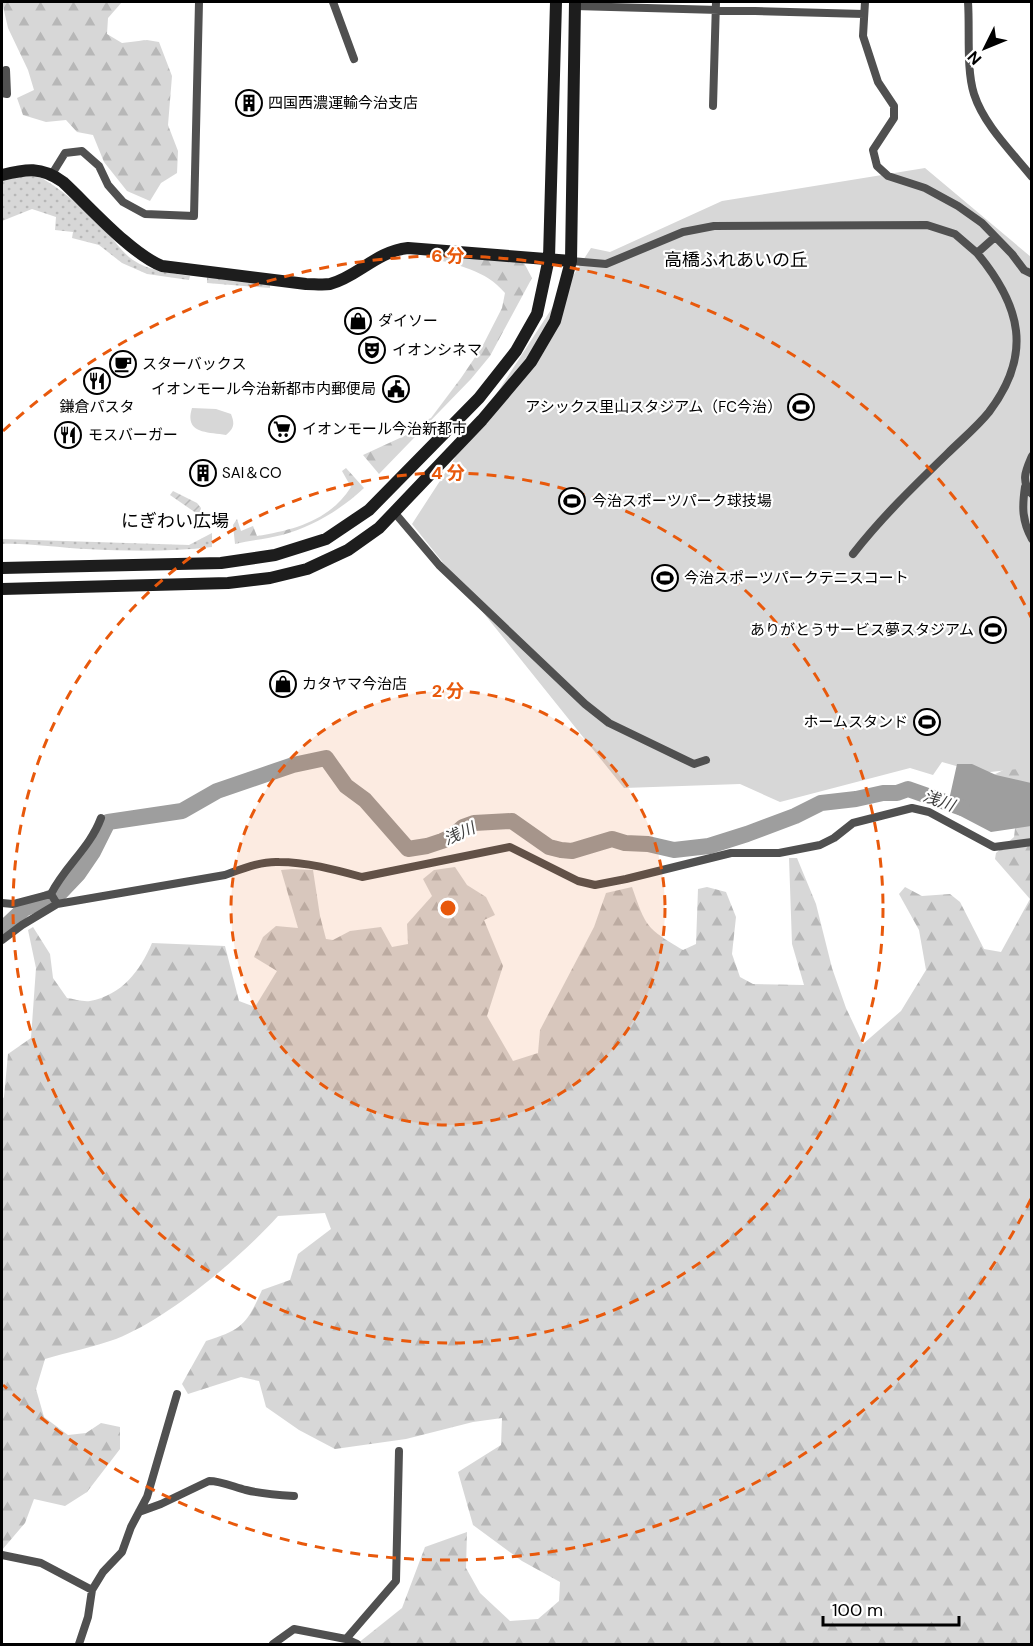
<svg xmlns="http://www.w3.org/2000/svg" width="1033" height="1646" font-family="'DM Sans','Noto Sans JP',sans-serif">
  <defs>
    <pattern id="grass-dots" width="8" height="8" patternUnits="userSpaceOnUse" patternTransform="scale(1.5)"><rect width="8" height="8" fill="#d7d7d7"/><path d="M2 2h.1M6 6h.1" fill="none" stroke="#b7b7b7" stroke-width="1.8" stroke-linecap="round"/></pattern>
    <pattern id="forest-firs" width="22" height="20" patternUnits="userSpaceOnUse" patternTransform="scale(1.5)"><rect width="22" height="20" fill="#d7d7d7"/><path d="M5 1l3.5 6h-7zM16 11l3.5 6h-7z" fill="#b7b7b7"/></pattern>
    <pattern id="garden-furrows" width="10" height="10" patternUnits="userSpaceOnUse" patternTransform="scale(1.5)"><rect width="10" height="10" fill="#d7d7d7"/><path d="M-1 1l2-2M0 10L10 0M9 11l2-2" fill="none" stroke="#b7b7b7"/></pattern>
  </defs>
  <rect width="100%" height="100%" fill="#fff"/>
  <!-- grass -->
  <path fill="url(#grass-dots)" d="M32 173C63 188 87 212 110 236 117 244 124 254 133 260 149 271 170 273 190 276L189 280 147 274 122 263 99 245 72 238 73 232 55 230 56 217 32 209 2 221V178Z
    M207 277 270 283V288L207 283Z
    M212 533V547C170 552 128 551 86 549 58 548 30 543 2 544V539L189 545Z"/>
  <!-- forest -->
  <path fill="url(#forest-firs)" d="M2 2H122L108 18 107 34 122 43 147 40 159 42 172 76 168 125 178 151 177 173 161 183 150 201 127 191 104 162 93 135 77 132 66 120 46 122 23 115 17 98 34 90 28 70 8 28Z
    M425 252 523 261 532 278 490 356 471 379 379 474 363 455 415 431 414 426 431 418 461 378 482 347 502 308 505 293C486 270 457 265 430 258Z
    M346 468 364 488C342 509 312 527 282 535 267 539 251 540 235 544L233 525 237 519 241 531 253 526 257 536C295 530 330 520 351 487L342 471Z
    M1031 756V799L972 786Z
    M1031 813V1644H357L402 1608 425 1547 467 1532 466 1568 480 1593 510 1621 538 1619 559 1601 560 1582 522 1561 473 1525 458 1472 501 1445 502 1418 473 1422 406 1439 335 1449 299 1430 266 1407 259 1381 241 1377 188 1394 182 1384 206 1341C242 1330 247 1324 262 1290L290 1280 298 1254 331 1229 325 1213 278 1216C240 1258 169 1318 116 1339 94 1347 68 1352 45 1359L36 1389 44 1417 68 1435 86 1433 101 1423 120 1427V1449L87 1492 65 1506 34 1499 25 1523 2 1550V1100L4 1097 8 1054 31 1038 36 968 28 930 33 927 50 954 53 978 67 998C74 999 83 1002 90 1001 122 995 140 971 152 943L225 946 239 1001 255 1007 277 971 254 957 263 937 276 926 298 928 281 870 292 869 313 870 320 916 326 939 333 940 350 931 381 927 392 947 408 944 407 924 432 896 423 879 434 870 455 867 467 885 486 897 495 915 484 920 503 966 487 1016 513 1061 538 1053 540 1030 594 927 606 893 632 887C646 927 646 928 683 950L696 944 698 889 707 887 726 892 736 917 732 954 740 977 753 984 804 985 792 944 789 858H797L816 904 832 968 846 1008 863 1044 901 1011 926 970 919 930 899 894 905 887 922 896 950 894 960 902 984 949 1001 952 1030 899 995 859 996 853 1014 837 1016 820Z"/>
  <!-- park -->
  <path fill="#d7d7d7" d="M925 168 1031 257V765L1019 769 981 773 942 762 933 775 910 768 780 802 740 784 624 788 412 524 591 248 610 252 722 201Z
    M192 408 216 409 231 414C235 424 234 428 226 435 207 432 184 434 192 408Z"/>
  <!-- garden -->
  <path fill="url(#garden-furrows)" d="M173 491 197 503 201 508 200 512 196 513 170 495Z"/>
  <!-- water -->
  <path fill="#9e9e9e" d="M957 764H972L996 775 1031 783V826L991 832 947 809Z"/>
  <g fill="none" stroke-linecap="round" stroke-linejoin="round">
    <!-- river -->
    <path stroke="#9e9e9e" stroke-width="16" d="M2 930 24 909 59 894 78 874 93 852 108 822 182 811 217 791 293 765 326 758 346 786 365 800 408 849 427 846 442 841 453 836 463 827 474 823 512 821 549 847 561 850 572 851 612 839 625 843 648 844 674 850 709 846 747 834 795 816 821 803 856 799 883 793H897L908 789 962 808"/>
    <!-- street -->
    <path stroke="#505050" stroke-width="8" d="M333 2 354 59
      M865 2 863 36 878 82 894 106V118L873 150 877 166 888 176 925 188 958 206 982 223 1012 254 1024 270 1032 274
      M968 2C970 29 966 69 974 94 984 125 1011 151 1032 177
      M575 6 864 14
      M2 93 7 94 6 70
      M713 106 716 2
      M52 174 65 153 82 151 99 166 108 185 123 202 145 214 194 216 199 2
      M571 261 606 264 683 232 714 226 927 225 955 234 977 253 995 237
      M1032 456C1026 470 1020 481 1032 494
      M1025 487C1022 507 1022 521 1032 539
      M394 512 439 565 585 704 609 723 694 764 706 760
      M853 554C881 518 914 486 947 454 961 440 977 427 989 412 1033 354 1021 306 977 253
      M51 894C65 866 90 848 101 818
      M2 903 13 904 51 894 57 904
      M2 940 22 925 57 904 225 875C242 869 261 861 279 862 307 862 336 870 362 877L510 847 578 881 595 885 626 879 731 853H779L820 845 834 838 853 823 912 808 929 812 994 847 1032 842
      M139 1512 161 1504 209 1481C221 1481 234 1487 246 1490 262 1494 277 1495 294 1496
      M2 1555 41 1563 92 1590
      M346 1639 357 1644
      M79 1644 88 1617 92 1590 103 1572 122 1552 131 1527 147 1497 177 1394
      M273 1644 294 1629 346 1639 396 1581 399 1451"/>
    <!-- secondary -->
    <path stroke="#1d1d1d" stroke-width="12" d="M2 175C26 169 41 166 63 182 89 206 131 254 162 266L306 284C314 284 323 285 330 284 359 276 375 252 408 248L571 261
      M2 568 221 563 275 555 326 539 369 510 479 398 516 351 537 314 549 258 556 2
      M2 589 228 583 270 578 307 569 348 550 379 528 482 420 531 362 555 321 571 261 575 2"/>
  </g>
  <!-- distance rings -->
  <circle cx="448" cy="908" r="217" fill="#e8590c" fill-opacity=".12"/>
  <g fill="none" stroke="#e8590c" stroke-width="3" stroke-dasharray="10 8">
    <circle cx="448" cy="908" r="217"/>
    <circle cx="448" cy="908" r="435"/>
    <path d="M1031 1199A652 652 0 0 1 3 1385M3 431A652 652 0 0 1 1031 617"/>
  </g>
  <!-- icons -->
  <defs>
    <symbol id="building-ring" viewBox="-11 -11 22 22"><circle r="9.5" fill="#fff" stroke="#000" stroke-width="1.5"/><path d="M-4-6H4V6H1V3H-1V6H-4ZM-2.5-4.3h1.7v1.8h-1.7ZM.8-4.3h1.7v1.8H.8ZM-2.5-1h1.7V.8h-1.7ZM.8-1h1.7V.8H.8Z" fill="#000"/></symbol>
    <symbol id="shop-ring" viewBox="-11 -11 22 22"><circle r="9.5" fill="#fff" stroke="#000" stroke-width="1.5"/><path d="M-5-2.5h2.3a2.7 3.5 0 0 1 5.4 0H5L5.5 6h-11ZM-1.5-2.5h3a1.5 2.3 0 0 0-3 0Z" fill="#000"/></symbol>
    <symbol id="theatre-ring" viewBox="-11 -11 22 22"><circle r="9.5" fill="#fff" stroke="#000" stroke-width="1.5"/><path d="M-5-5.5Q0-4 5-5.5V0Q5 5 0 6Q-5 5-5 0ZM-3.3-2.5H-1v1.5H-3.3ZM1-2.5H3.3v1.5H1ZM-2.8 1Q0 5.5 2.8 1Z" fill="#000"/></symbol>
    <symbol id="cafe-ring" viewBox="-11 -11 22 22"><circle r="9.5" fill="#fff" stroke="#000" stroke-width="1.5"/><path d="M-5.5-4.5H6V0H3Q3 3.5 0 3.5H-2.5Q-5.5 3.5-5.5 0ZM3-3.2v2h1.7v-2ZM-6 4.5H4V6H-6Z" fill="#000"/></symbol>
    <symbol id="restaurant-ring" viewBox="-11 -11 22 22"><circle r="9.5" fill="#fff" stroke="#000" stroke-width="1.5"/><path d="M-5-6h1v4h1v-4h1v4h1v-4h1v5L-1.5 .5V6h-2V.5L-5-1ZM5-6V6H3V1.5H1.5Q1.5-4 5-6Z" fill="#000"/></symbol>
    <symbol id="civic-ring" viewBox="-11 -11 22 22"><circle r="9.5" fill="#fff" stroke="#000" stroke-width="1.5"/><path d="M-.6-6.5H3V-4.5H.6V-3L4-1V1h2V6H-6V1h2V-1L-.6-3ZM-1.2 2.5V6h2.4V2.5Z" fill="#000"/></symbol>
    <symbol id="stadium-ring" viewBox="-11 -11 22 22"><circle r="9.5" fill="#fff" stroke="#000" stroke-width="1.5"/><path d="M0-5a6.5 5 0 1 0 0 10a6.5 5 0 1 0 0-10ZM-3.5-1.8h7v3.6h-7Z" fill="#000"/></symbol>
    <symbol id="supermarket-ring" viewBox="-11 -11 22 22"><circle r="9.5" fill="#fff" stroke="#000" stroke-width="1.5"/><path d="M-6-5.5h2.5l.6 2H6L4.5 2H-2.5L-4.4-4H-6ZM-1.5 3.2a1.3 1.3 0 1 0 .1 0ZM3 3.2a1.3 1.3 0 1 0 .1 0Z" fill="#000"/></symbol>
  </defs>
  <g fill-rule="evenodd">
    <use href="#building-ring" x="234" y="88" width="30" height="30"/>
    <use href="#shop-ring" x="343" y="306" width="30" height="30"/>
    <use href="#theatre-ring" x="357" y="335" width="30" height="30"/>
    <use href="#cafe-ring" x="108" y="349" width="30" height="30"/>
    <use href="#restaurant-ring" x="82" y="366" width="30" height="30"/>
    <use href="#civic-ring" x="381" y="374" width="30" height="30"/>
    <use href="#stadium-ring" x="786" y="392" width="30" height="30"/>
    <use href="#supermarket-ring" x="267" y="414" width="30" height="30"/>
    <use href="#restaurant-ring" x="53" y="420" width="30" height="30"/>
    <use href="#building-ring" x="188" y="458" width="30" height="30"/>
    <use href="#stadium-ring" x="557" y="486" width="30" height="30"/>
    <use href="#stadium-ring" x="650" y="563" width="30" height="30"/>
    <use href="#stadium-ring" x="978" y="615" width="30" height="30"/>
    <use href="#shop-ring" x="268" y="669" width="30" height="30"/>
    <use href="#stadium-ring" x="912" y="707" width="30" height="30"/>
  </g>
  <g text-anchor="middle" stroke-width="4.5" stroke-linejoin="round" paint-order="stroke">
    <!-- poi labels -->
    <g font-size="15" fill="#000" stroke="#fff" text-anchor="start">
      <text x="268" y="108">四国西濃運輸今治支店</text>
      <text x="378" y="326">ダイソー</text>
      <text x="392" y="355">イオンシネマ</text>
      <text x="142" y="369">スターバックス</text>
      <text x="376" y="394" text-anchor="end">イオンモール今治新都市内郵便局</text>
      <text x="97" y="412" text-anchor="middle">鎌倉パスタ</text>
      <text x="782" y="412" text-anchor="end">アシックス里山スタジアム（FC今治）</text>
      <text x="302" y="434">イオンモール今治新都市</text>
      <text x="88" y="440">モスバーガー</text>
      <text x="222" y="478">SAI＆CO</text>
      <text x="592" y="506">今治スポーツパーク球技場</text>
      <text x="684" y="583">今治スポーツパークテニスコート</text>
      <text x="974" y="635" text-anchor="end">ありがとうサービス夢スタジアム</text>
      <text x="302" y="689">カタヤマ今治店</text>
      <text x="908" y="727" text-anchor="end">ホームスタンド</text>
    </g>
    <!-- water labels -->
    <g font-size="16" font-style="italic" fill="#3f3f3f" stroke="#fff">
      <text transform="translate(939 800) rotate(20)" y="6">浅川</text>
      <text transform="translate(459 833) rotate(-24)" y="6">浅川</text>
    </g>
    <!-- quarter labels -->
    <g font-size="18" fill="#000" stroke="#fff">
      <text x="736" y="266">高橋ふれあいの丘</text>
      <text x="175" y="527">にぎわい広場</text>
    </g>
  </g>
  <circle cx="448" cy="908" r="9" fill="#e8590c" stroke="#fff" stroke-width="3"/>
  <g font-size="18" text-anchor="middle" font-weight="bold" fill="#e8590c" stroke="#fff" stroke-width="4.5" stroke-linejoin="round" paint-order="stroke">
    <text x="448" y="262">6 分</text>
    <text x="448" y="479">4 分</text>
    <text x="448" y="697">2 分</text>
  </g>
  <!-- border -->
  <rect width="1033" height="1646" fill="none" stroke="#000000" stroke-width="6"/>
  <!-- north arrow -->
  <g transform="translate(985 48) rotate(227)" stroke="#ffffff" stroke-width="4.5" paint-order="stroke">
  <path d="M0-4.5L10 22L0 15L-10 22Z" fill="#000000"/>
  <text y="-9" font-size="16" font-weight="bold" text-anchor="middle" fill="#000000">N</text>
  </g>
  <!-- scale -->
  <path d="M823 1616v9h136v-9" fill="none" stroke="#000000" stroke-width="3"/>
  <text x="832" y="1616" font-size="18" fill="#000000" stroke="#ffffff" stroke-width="4.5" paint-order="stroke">100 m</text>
</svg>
